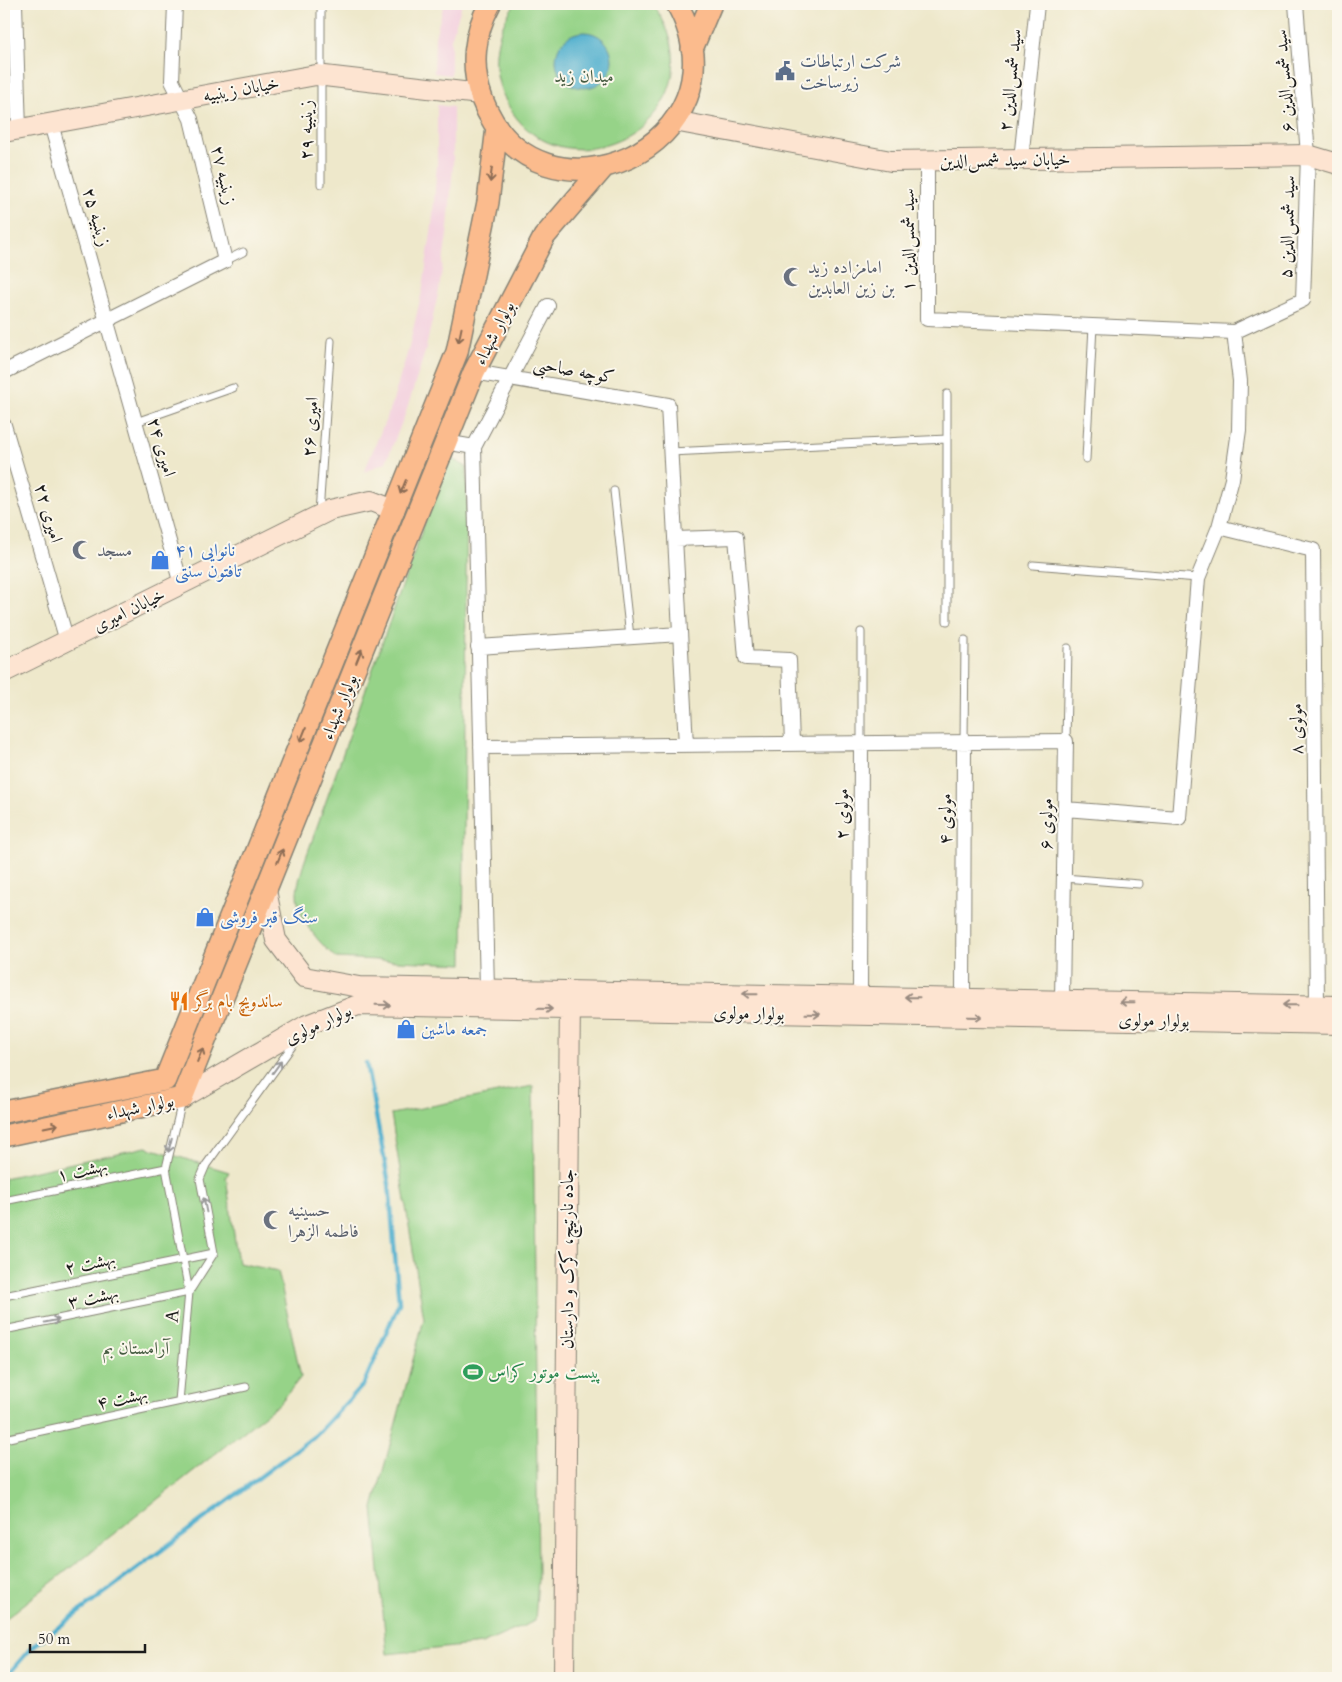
<svg xmlns="http://www.w3.org/2000/svg" width="1342" height="1682" font-family="Cardo,Amiri,serif">
  <rect width="100%" height="100%" fill="#fbf7ec"/>
  <filter id="ink" filterUnits="userSpaceOnUse"><feTurbulence type="fractalNoise" baseFrequency=".02" numOctaves="2"/><feDisplacementMap in="SourceGraphic" scale="10" xChannelSelector="R" yChannelSelector="G"/><feConvolveMatrix kernelMatrix="1 2 1 2 8 2 1 2 1" color-interpolation-filters="sRGB"/></filter>
  <filter id="wash" filterUnits="userSpaceOnUse"><feTurbulence type="fractalNoise" baseFrequency=".0096" numOctaves="4" result="noise"/><feDisplacementMap in="SourceGraphic" scale="20" xChannelSelector="R" yChannelSelector="G"/><feGaussianBlur stdDeviation="1.12" result="paint"/><feColorMatrix in="noise" values="0 0 0 0 0 0 0 0 0 0 0 0 0 0 0 0 0 1.4 0 .05"/><feComposite in="paint" operator="in"/></filter>
  <g filter="url(#wash)">
    <rect width="100%" height="100%" fill="#eee8cb"/>
    <!-- built -->
    <path fill="#f3cfde" d="M444 4H462L451 39V75L434 73V70L435 37Z
      M437 105 453 107V165L448 228 439 290 425 352 406 412 386 462 364 472 391 407 409 347 423 287 432 226 437 164Z"/>
    <!-- green -->
    <path fill="#96d388" stroke="#597852" d="M515 4H653C735 119 549 215 501 90 490 61 497 28 515 4Z
      M448 457 467 467 463 964 336 958C318 941 298 920 297 894 297 885 301 875 303 866Z
      M533 1086 538 1579 535 1621 482 1644 387 1654 373 1508 424 1319 391 1114Z
      M146 1147 229 1172 226 1177 238 1263 278 1271 301 1377 280 1403 4 1620V1178Z"/>
    <!-- water -->
    <path fill="#4fafce" stroke="#366675" d="M556 60a28 28 0 1 1 56 0a28 28 0 1 1-56 0Z"/>
    <g fill="none" stroke-linecap="round" stroke-linejoin="round">
      <!-- stream -->
      <path stroke="#4fafce" stroke-width="4.5" d="M5 1678 32 1647 316 1435 364 1384 399 1303 389 1184 366 1063"/>
    </g>
  </g>
  <g filter="url(#ink)">
    <g fill="none" stroke-linecap="round" stroke-linejoin="round">
      <defs>
        <path id="lane" d="M321 11V184
          M225 261 243 252
          M947 394V621
          M136 422 233 388
          M670 452 947 439
          M1086 459 1093 326
          M614 491 630 637
          M319 513 331 341
          M1033 565 1198 578
          M861 632V743
          M1066 741 1068 648
          M964 742 965 640
          M1064 878 1139 884
          M4 1201 166 1168
          M214 1253 200 1179 206 1165 298 1038
          M4 1296 214 1253 189 1292 166 1168 182 1101
          M4 1330 189 1292 179 1401
          M4 1439 246 1387"/>
        <path id="street" d="M15 4 19 130
          M51 124 181 584
          M1021 160 1037 4
          M927 161V319L1234 332 1303 300 1308 155 1296 4
          M4 372 225 261 191 119 172 81 175 4
          M474 372 668 405 686 745
          M4 425 67 641
          M445 442 474 447
          M1219 527 1313 550 1317 1005
          M675 539 736 537 746 658 789 660 792 744
          M478 647 680 634
          M481 747 1066 741 1062 1000
          M1065 809 1179 818 1198 578 1219 527 1232 479 1239 430 1240 381 1234 332
          M487 989 474 447 548 306
          M860 996 861 743
          M963 998 964 742"/>
        <path id="secondary" d="M674 121 891 161 1308 155 1338 164
          M4 132 316 75 480 94
          M4 672 330 510 371 501 394 510
          M266 890 276 940 304 977 359 987 1338 1006
          M182 1098 307 1025 358 1005 1338 1024
          M564 1678 570 995"/>
        <path id="primary" d="M490 4C474 33 470 67 482 99 537 242 754 144 677 4
          M692 49 711 4
          M4 1112 165 1080 457 352 488 202 497 127
          M4 1136 182 1098 474 372 544 237 603 168"/>
      </defs>
      <!-- lane casing -->
      <use href="#lane" stroke="#858274" stroke-width="9"/>
      <!-- street casing -->
      <use href="#street" stroke="#858274" stroke-width="16"/>
      <!-- secondary casing -->
      <use href="#secondary" stroke="#858274" stroke-width="22"/>
      <!-- primary casing -->
      <use href="#primary" stroke="#858274" stroke-width="24"/>
      <!-- lane -->
      <use href="#lane" stroke="#fff" stroke-width="7"/>
      <!-- street -->
      <use href="#street" stroke="#fff" stroke-width="14"/>
      <!-- secondary -->
      <use href="#secondary" stroke="#fde4d1" stroke-width="20"/>
      <!-- primary -->
      <use href="#primary" stroke="#fbbb8d" stroke-width="21"/>
    </g>
    <!-- one-way arrows -->
    <defs><path id="oneway-shaft" d="M-6 0H5M1.5-3L5.5 0L1.5 3" fill="none" stroke-width="1.6" stroke-linecap="round" stroke-linejoin="round" transform="scale(1.25)"/></defs>
    <g stroke="#8c6c54">
      <use href="#oneway-shaft" transform="translate(491 175) rotate(97)"/>
      <use href="#oneway-shaft" transform="translate(460 335) rotate(102)"/>
      <use href="#oneway-shaft" transform="translate(403 487) rotate(112)"/>
      <use href="#oneway-shaft" transform="translate(359 656) rotate(-68)"/>
      <use href="#oneway-shaft" transform="translate(303 735) rotate(112)"/>
      <use href="#oneway-shaft" transform="translate(280 856) rotate(-68)"/>
      <use href="#oneway-shaft" transform="translate(200 1055) rotate(-68)"/>
      <use href="#oneway-shaft" transform="translate(51 1126) rotate(-12)"/>
    </g>
    <g stroke="#988a80">
      <use href="#oneway-shaft" transform="translate(750 994) rotate(-179)"/>
      <use href="#oneway-shaft" transform="translate(912 997) rotate(-179)"/>
      <use href="#oneway-shaft" transform="translate(1127 1002) rotate(-179)"/>
      <use href="#oneway-shaft" transform="translate(383 1005) rotate(1)"/>
      <use href="#oneway-shaft" transform="translate(1290 1005) rotate(-179)"/>
      <use href="#oneway-shaft" transform="translate(545 1009) rotate(1)"/>
      <use href="#oneway-shaft" transform="translate(813 1014) rotate(1)"/>
      <use href="#oneway-shaft" transform="translate(975 1017) rotate(1)"/>
    </g>
    <g stroke="#999">
      <use href="#oneway-shaft" transform="translate(277 1067) rotate(-54)"/>
      <use href="#oneway-shaft" transform="translate(170 1145) rotate(104)"/>
      <use href="#oneway-shaft" transform="translate(205 1205) rotate(-101)"/>
      <use href="#oneway-shaft" transform="translate(52 1321) rotate(-12)"/>
    </g>
  </g>
  <!-- icons -->
  <defs>
    <symbol id="civic-bare" viewBox="-9 -9 18 18"><path d="M-.6-6.5H3V-4.5H.6V-3L4-1V1h2V6H-6V1h2V-1L-.6-3ZM-1.2 2.5V6h2.4V2.5Z" fill="#5c6f8a" stroke="#fbf7ec" stroke-width="2.5" paint-order="stroke"/></symbol>
    <symbol id="mosque-bare" viewBox="-9 -9 18 18"><path d="M3.5-4.9A6 6 0 1 0 3.5 4.9A5 5 0 1 1 3.5-4.9Z" fill="#6b7280" stroke="#fbf7ec" stroke-width="2.5" paint-order="stroke"/></symbol>
    <symbol id="shop-bare" viewBox="-9 -9 18 18"><path d="M-5-2.5h2.3a2.7 3.5 0 0 1 5.4 0H5L5.5 6h-11ZM-1.5-2.5h3a1.5 2.3 0 0 0-3 0Z" fill="#3f7fe0" stroke="#fbf7ec" stroke-width="2.5" paint-order="stroke"/></symbol>
    <symbol id="restaurant-bare" viewBox="-9 -9 18 18"><path d="M-5-6h1v4h1v-4h1v4h1v-4h1v5L-1.5 .5V6h-2V.5L-5-1ZM5-6V6H3V1.5H1.5Q1.5-4 5-6Z" fill="#e8710a" stroke="#fbf7ec" stroke-width="2.5" paint-order="stroke"/></symbol>
    <symbol id="stadium-bare" viewBox="-9 -9 18 18"><path d="M0-5a6.5 5 0 1 0 0 10a6.5 5 0 1 0 0-10ZM-3.5-1.8h7v3.6h-7Z" fill="#2e9e5b" stroke="#fbf7ec" stroke-width="2.5" paint-order="stroke"/></symbol>
  </defs>
  <g fill-rule="evenodd">
    <use href="#civic-bare" x="771" y="57" width="28" height="28"/>
    <use href="#mosque-bare" x="779" y="263" width="28" height="28"/>
    <use href="#mosque-bare" x="68" y="536" width="28" height="28"/>
    <use href="#shop-bare" x="146" y="546" width="28" height="28"/>
    <use href="#shop-bare" x="191" y="903" width="28" height="28"/>
    <use href="#restaurant-bare" x="165" y="987" width="28" height="28"/>
    <use href="#shop-bare" x="392" y="1015" width="28" height="28"/>
    <use href="#mosque-bare" x="259" y="1206" width="28" height="28"/>
    <use href="#stadium-bare" x="459" y="1358" width="28" height="28"/>
  </g>
  <g text-anchor="middle" stroke-width="4" stroke-linejoin="round" paint-order="stroke">
    <!-- service labels -->
    <g font-size="18" fill="#4e5e75" stroke="#fbf7ec" text-anchor="start">
      <text x="800" y="67">شرکت ارتباطات<tspan x="800" dy="21">زیرساخت</tspan></text>
    </g>
    <!-- park labels -->
    <g font-size="18" fill="#475c42" stroke="#fbf7ec">
      <text x="584" y="82">میدان زید</text>
      <text x="136" y="1354">آرامستان بم</text>
    </g>
    <!-- street labels -->
    <g font-size="18" fill="#1c1c1c" stroke="#fbf7ec">
      <text transform="translate(1010 80) rotate(-84)" y="6">سید شمس‌الدین ۲</text>
      <text transform="translate(1284 81) rotate(-94)" y="6">سید شمس‌الدین ۶</text>
      <text transform="translate(241 89) rotate(-10)" y="6">خیابان زینبیه</text>
      <text transform="translate(306 130) rotate(-90)" y="6">زینبیه ۲۹</text>
      <text transform="translate(1005 160) rotate(-1)" y="6">خیابان سید شمس‌الدین</text>
      <text transform="translate(224 175) rotate(77)" y="6">زینبیه ۲۷</text>
      <text transform="translate(97 217) rotate(74)" y="6">زینبیه ۲۵</text>
      <text transform="translate(1287 227) rotate(-88)" y="6">سید شمس‌الدین ۵</text>
      <text transform="translate(908 240) rotate(-90)" y="6">سید شمس‌الدین ۱</text>
      <text transform="translate(494 333) rotate(-63)" y="6">بولوار شهداء</text>
      <text transform="translate(574 370) rotate(10)" y="6">کوچه صاحبی</text>
      <text transform="translate(310 427) rotate(-86)" y="6">امیری ۲۶</text>
      <text transform="translate(162 447) rotate(74)" y="6">امیری ۲۴</text>
      <text transform="translate(49 513) rotate(74)" y="6">امیری ۲۲</text>
      <text transform="translate(129 610) rotate(-26)" y="6">خیابان امیری</text>
      <text transform="translate(339 707) rotate(-68)" y="6">بولوار شهداء</text>
      <text transform="translate(1296 729) rotate(-91)" y="6">مولوی ۸</text>
      <text transform="translate(842 814) rotate(-90)" y="6">مولوی ۲</text>
      <text transform="translate(945 819) rotate(-90)" y="6">مولوی ۴</text>
      <text transform="translate(1046 824) rotate(-89)" y="6">مولوی ۶</text>
      <text transform="translate(749 1013) rotate(1)" y="6">بولوار مولوی</text>
      <text transform="translate(1154 1020) rotate(1)" y="6">بولوار مولوی</text>
      <text transform="translate(318 1024) rotate(-25)" y="6">بولوار مولوی</text>
      <text transform="translate(140 1107) rotate(-12)" y="6">بولوار شهداء</text>
      <text transform="translate(82 1170) rotate(-12)" y="6">بهشت ۱</text>
      <text transform="translate(567 1259) rotate(-90)" y="6">جاده نارتیچ، کرک و دارستان</text>
      <text transform="translate(90 1263) rotate(-12)" y="6">بهشت ۲</text>
      <text transform="translate(93 1297) rotate(-12)" y="6">بهشت ۳</text>
      <text transform="translate(172 1316) rotate(-85)" y="6">A</text>
      <text transform="translate(122 1398) rotate(-12)" y="6">بهشت ۴</text>
    </g>
    <!-- worship labels -->
    <g font-size="18" fill="#5b616d" stroke="#fbf7ec" text-anchor="start">
      <text x="808" y="273">امامزاده زید<tspan x="808" dy="21">بن زین العابدین</tspan></text>
      <text x="97" y="556">مسجد</text>
      <text x="288" y="1216">حسینیه<tspan x="288" dy="21">فاطمه الزهرا</tspan></text>
    </g>
    <!-- shop labels -->
    <g font-size="18" fill="#366cbe" stroke="#fbf7ec" text-anchor="start">
      <text x="175" y="556">نانوایی ۴۱<tspan x="175" dy="21">تافتون سنتی</tspan></text>
      <text x="220" y="923">سنگ قبر فروشی</text>
      <text x="421" y="1035">جمعه ماشین</text>
    </g>
    <!-- food labels -->
    <g font-size="18" fill="#c56008" stroke="#fbf7ec" text-anchor="start">
      <text x="194" y="1007">ساندویچ بام برگر</text>
    </g>
    <!-- leisure labels -->
    <g font-size="18" fill="#27864d" stroke="#fbf7ec" text-anchor="start">
      <text x="488" y="1378">پیست موتور کراس</text>
    </g>
  </g>
  <!-- margin -->
  <rect width="1342" height="1682" fill="none" stroke="#fbf7ec" stroke-width="20"/>
  <!-- scale -->
  <path d="M30 1644v8h115v-8" fill="none" stroke="#1c1c1c" stroke-width="2.5"/>
  <text x="38" y="1644" font-size="15" fill="#1c1c1c" stroke="#fbf7ec" stroke-width="4" paint-order="stroke">50 m</text>
</svg>
